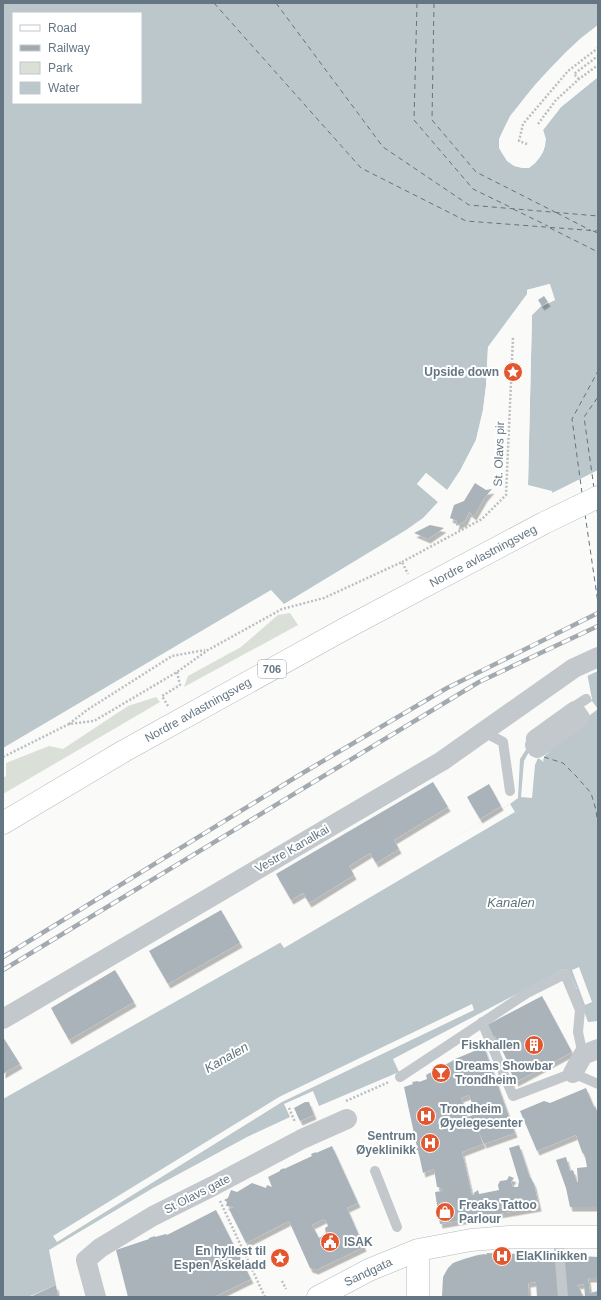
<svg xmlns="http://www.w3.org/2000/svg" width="601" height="1300" font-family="Helvetica,sans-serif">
  <defs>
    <filter id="shadow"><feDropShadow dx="2.5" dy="4.5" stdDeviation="0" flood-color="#0004"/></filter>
  </defs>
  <rect width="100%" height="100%" fill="#fafaf8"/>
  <!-- green -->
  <path fill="#dadfd7" d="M290 613 298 625 184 687 188 676 241 647 278 615Z
    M156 697 160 702 3 794V778L6 776V763L49 746 63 749 128 706Z"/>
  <!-- water -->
  <path fill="#bbc7cb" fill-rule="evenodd" d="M3 3H598V25C571 46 548 69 526 96 518 107 508 118 503 131 500 136 498 143 500 148 504 162 523 175 535 163 545 153 547 143 543 130L561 107 598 77V1021L588 1022 576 990 577 989 568 970 564 969 393 1059 399 1072 319 1106 313 1091 284 1104 290 1117 247 1137 153 1188 49 1250 56 1285 28 1297H3V1099L299 932 510 804 518 798 520 759 534 737 592 699 552 491 528 485 532 315 540 307 555 300 549 284 527 290V294L488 347 486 386 483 410 476 440 461 469 447 490 426 473 417 484 438 502 423 518 406 530 284 604 271 590 3 748ZM13 13H141V103H13Z"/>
  <!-- pier -->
  <path fill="#fafaf8" d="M598 25V28L567 53 550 71 512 117 501 139V147L509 159 515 164 522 166H528L534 161 541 151 544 139 542 128 560 105 598 75V77L561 107 543 130 546 139 545 146 543 152 535 163 529 168H522L514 166 507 161 499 148V139L510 116 535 85 566 52 581 38Z
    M550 284 555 300 540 307 532 315 528 485 526 484 530 315 539 305 552 299 548 286 529 292V296L490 348 488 386 485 411 478 441 463 470 461 469 476 440 483 410 486 386 488 347 527 295V290Z
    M598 470V671L585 677 550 494Z
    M426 473 447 490 446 492 426 476 420 484 439 501 438 502 417 484Z
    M592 701 598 709 574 727 547 752 549 753 546 754 543 760 544 762 538 758 535 765 532 798 521 797 524 761 536 739Z
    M510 804 515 812 284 948 280 942Z
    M579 967 592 1002 585 1005 572 970Z
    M472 1004 474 1010 282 1102 57 1242 53 1236 279 1097Z"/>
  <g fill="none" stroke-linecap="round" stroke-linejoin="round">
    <!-- ferry -->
    <path stroke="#60757c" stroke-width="1" stroke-dasharray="5 4" stroke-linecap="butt" d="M214 3 361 168 466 221 598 231
      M276 3 383 147 469 205 598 216
      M417 3 414 120 473 189 510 207
      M434 3 432 120 476 172 555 212
      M513 209 548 226
      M557 213 590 230
      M550 228 598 252
      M593 231 598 233
      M594 488 584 417 598 397
      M582 493 572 419 598 371
      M597 509 598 518
      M585 514 598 603
      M544 757 563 763 576 776 591 793 596 810 598 826"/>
  </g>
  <!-- building -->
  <path fill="#aab3b9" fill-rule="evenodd" filter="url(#shadow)" d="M544 296 548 302 542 306 538 300Z
    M475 483 486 490 492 489 485 497 474 516 469 512 465 521 456 526 457 521 450 518 454 505 464 501Z
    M430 525 444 528 428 539 414 533Z
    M433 782 448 807 394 840 399 849 376 863 370 853 349 866 354 875 309 903 303 893 291 900 276 874Z
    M489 784 501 806 480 819 467 797Z
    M221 910 240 943 168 984 149 951Z
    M115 970 134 1002 69 1040 51 1008Z
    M542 996 572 1052 516 1082 505 1061 507 1060 495 1036 493 1037 487 1025Z
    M3 1037 20 1064 3 1074Z
    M484 1047 515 1133 484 1144 478 1130 483 1144 462 1152 472 1195H474V1193L478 1190 479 1194 499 1190 498 1185 500 1181 507 1180 509 1176 514 1178 511 1182 513 1187H518L519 1181 509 1148 519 1145 530 1178H531L534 1184 539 1207 440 1224 435 1192 442 1191 441 1187H437L434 1169 423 1173 418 1150H416L415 1148 417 1147 404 1087 413 1084 412 1082 418 1081 419 1082 427 1079 426 1075 454 1060 464 1086 455 1059ZM469 1095 476 1114 467 1117 461 1098Z
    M586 1088 594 1107 595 1106 598 1113V1207H570L566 1188 556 1160 566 1157 570 1171 573 1170 577 1182H578L577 1168 587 1167 585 1156 582 1152 576 1135 537 1151 520 1111 544 1101 550 1103Z
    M305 1102H309L314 1115 300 1121 294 1108Z
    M332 1146 358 1203 347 1208 364 1247 316 1270 310 1268 289 1221 246 1243 229 1209 234 1207 226 1206 227 1202 224 1200 228 1198 231 1190 237 1192 252 1183 266 1188 267 1185 272 1187 268 1177 280 1171V1170L284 1168V1169L312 1156 311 1154 316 1152V1153ZM324 1219H325L328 1226 325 1228 326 1234 319 1238 312 1225Z
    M216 1210 251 1279 214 1297H128L116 1250 149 1239V1238L155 1236V1237L166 1234 167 1235Z
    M487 1253 557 1255 560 1297H537L536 1282 528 1283 529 1297H446V1296H442L443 1277 448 1268 453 1263 464 1259 478 1255 485 1254 486 1255Z
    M563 1255 598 1257V1279L596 1278H588L590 1293 598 1291V1297H585L584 1284 577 1285 581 1291V1297H566Z
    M56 1285 58 1297H30L34 1295Z"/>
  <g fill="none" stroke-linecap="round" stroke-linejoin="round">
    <defs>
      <path id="secondary" d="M318 1297 369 1270 418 1250 471 1240 509 1237H598
        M418 1297V1250"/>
      <path id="highway" d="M3 823 124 751 348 627 544 523 598 497"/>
    </defs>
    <!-- secondary casing -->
    <use href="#secondary" stroke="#b3babf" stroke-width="23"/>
    <!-- highway casing -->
    <use href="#highway" stroke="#b4b9bd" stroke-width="23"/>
    <!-- path -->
    <path stroke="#bbbfc2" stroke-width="2.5" stroke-dasharray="2 2" stroke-linecap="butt" d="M579 79 574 74 598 56
      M538 124 556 100 579 79 598 65
      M527 144 519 141 523 124 568 71 598 48
      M402 562 482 519 506 495 513 337
      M168 706 162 696 180 685 177 672
      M69 724 87 710 172 656 205 650
      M3 757 69 724 94 721 177 672 208 650 282 609 324 598 402 562 408 574
      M346 1101 389 1082
      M289 1108 295 1122
      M220 1201 265 1297
      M282 1281 286 1289"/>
    <!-- lane -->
    <path stroke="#c3c8cc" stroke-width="10" d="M569 710 586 699
      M484 732 503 742 510 791
      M482 1022 513 1096 573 1073 598 1084
      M400 1077 527 993 565 974 580 1010 578 1032 583 1055
      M375 1171 397 1227
      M558 1236 563 1297"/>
    <!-- street -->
    <path stroke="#c3c8cc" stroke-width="20" d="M575 711 580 718 537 748 535 745 574 717 537 742 536 739Z
      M3 1019 442 761 574 668 598 657
      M573 1073 583 1055 598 1049
      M96 1297 86 1260 100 1248 153 1216 213 1186 302 1139 347 1119"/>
    <!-- secondary -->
    <use href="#secondary" stroke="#fff" stroke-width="22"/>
    <!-- highway -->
    <use href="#highway" stroke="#fff" stroke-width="22"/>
    <defs>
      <path id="rail" d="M3 957 301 774 447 688 598 613
        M3 970 479 682 598 626"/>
    </defs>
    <!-- rail casing -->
    <use href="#rail" stroke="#a2aab0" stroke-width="4.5"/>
    <!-- rail -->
    <use href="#rail" stroke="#fff" stroke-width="3" stroke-dasharray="9" stroke-linecap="butt"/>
  </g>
  <!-- icons -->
  <defs>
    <symbol id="sight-disc" viewBox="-11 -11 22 22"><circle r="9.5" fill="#e4572e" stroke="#fff"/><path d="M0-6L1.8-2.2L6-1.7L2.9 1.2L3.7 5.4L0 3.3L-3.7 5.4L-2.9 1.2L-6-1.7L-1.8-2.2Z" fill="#fff"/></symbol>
    <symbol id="building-disc" viewBox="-11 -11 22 22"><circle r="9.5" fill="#e4572e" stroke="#fff"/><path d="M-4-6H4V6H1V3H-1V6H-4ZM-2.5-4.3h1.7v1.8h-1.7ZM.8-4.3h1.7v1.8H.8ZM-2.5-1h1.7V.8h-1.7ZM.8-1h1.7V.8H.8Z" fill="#fff"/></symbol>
    <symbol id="bar-disc" viewBox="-11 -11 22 22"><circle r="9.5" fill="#e4572e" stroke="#fff"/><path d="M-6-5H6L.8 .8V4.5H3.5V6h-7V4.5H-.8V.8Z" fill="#fff"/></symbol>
    <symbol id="hospital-disc" viewBox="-11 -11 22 22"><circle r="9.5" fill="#e4572e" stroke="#fff"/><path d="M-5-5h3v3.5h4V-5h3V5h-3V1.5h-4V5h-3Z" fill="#fff"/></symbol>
    <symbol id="shop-disc" viewBox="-11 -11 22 22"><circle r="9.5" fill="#e4572e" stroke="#fff"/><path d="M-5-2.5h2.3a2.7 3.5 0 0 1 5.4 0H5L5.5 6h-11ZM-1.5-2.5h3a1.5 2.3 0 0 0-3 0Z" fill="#fff"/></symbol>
    <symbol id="civic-disc" viewBox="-11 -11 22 22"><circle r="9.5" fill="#e4572e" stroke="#fff"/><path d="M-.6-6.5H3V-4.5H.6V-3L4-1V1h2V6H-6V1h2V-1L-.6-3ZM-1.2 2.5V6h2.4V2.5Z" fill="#fff"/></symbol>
  </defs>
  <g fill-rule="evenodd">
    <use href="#sight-disc" x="502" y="361" width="22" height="22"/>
    <use href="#building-disc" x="523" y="1034" width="22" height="22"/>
    <use href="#bar-disc" x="430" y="1062" width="22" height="22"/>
    <use href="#hospital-disc" x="415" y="1105" width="22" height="22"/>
    <use href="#hospital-disc" x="419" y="1132" width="22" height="22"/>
    <use href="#shop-disc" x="434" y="1201" width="22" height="22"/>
    <use href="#civic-disc" x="319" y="1231" width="22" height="22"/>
    <use href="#hospital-disc" x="491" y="1245" width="22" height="22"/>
    <use href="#sight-disc" x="269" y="1247" width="22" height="22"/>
  </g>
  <g text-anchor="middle" stroke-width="4" stroke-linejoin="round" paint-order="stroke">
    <!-- shield labels -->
    <rect fill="#fff" stroke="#939fa8" stroke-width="1" x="258" y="660" width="28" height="18" rx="3"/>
    <g font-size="11" font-weight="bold" fill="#657683">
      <text x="272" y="673">706</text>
    </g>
    <!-- poi labels -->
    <g font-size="12" font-weight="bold" fill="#657683" stroke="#fff" text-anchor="start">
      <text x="499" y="376" text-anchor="end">Upside down</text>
      <text x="520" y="1049" text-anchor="end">Fiskhallen</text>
      <text x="455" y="1070">Dreams Showbar<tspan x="455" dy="14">Trondheim</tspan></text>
      <text x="440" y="1113">Trondheim<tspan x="440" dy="14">Øyelegesenter</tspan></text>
      <text x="416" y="1140" text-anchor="end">Sentrum<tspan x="416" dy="14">Øyeklinikk</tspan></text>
      <text x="459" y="1209">Freaks Tattoo<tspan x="459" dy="14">Parlour</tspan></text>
      <text x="344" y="1246">ISAK</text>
      <text x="266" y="1255" text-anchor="end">En hyllest til<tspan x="266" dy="14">Espen Askeladd</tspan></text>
      <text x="516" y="1260">ElaKlinikken</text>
    </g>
    <!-- street labels -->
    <g font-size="12" fill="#657683" stroke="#fff">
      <text transform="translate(499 454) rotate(-88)" y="4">St. Olavs pir</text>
      <text transform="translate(483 556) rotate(-28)" y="4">Nordre avlastningsveg</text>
      <text transform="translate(198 710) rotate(-29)" y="4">Nordre avlastningsveg</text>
      <text transform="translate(292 849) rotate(-30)" y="4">Vestre Kanalkai</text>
      <text transform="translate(197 1194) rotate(-27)" y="4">St Olavs gate</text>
      <text transform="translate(368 1272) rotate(-25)" y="4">Sandgata</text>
    </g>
    <!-- water labels -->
    <g font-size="13" font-style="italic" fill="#60757c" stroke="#fff">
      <text x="511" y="907">Kanalen</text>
      <text transform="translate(226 1057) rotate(-30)" y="5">Kanalen</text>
    </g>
  </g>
  <!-- border -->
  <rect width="601" height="1300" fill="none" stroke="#657683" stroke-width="8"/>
  <!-- legend -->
  <rect x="12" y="12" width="130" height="92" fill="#ffffff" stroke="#c1c8cd"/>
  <rect x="20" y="25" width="20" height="6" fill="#ffffff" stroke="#c1c8cd"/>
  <text x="48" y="32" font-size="12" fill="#657683">Road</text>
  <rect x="20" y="45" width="20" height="6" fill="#a2aab0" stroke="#c1c8cd"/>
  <text x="48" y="52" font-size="12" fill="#657683">Railway</text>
  <rect x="20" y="62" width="20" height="12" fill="#dadfd7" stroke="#c1c8cd"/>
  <text x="48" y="72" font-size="12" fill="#657683">Park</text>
  <rect x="20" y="82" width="20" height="12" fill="#bbc7cb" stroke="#c1c8cd"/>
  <text x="48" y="92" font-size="12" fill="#657683">Water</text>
</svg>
